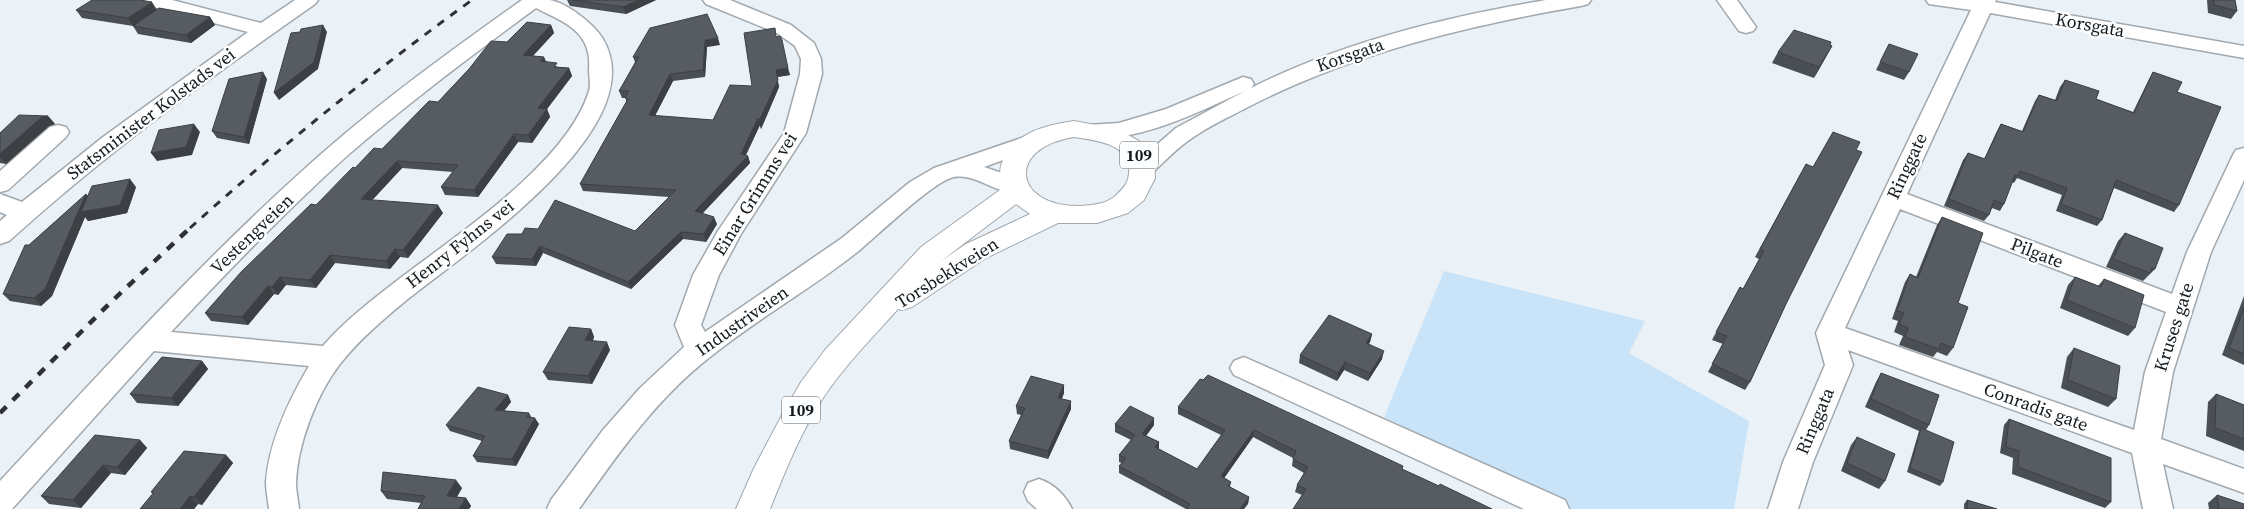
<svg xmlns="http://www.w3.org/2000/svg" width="2244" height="509" font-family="'Source Serif 4',serif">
  <rect width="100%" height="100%" fill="#eaf1f7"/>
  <!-- green -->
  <path fill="#c9e4f8" d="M1444 271 1645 321 1629 353 1749 421 1734 509H1569L1384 417Z"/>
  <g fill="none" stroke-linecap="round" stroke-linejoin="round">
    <defs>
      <path id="minor" d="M139 0H172L261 23 295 0H318L315 4C209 78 105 154 9 241L0 244V221L7 215 0 212V194L22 202 103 137 248 32 142 4Z
        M522 0C531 0 540 0 549 0 566 2 594 24 603 39 656 129 460 256 403 303 381 321 358 341 340 364 317 393 297 445 296 483 296 491 298 500 299 509H269C268 500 266 491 266 482 269 441 289 400 309 366L154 351 12 509H0V481C98 375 194 269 301 172 370 109 446 54 522 0ZM536 8C551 16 571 23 581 37 588 46 590 58 589 69 589 76 591 85 589 91 566 167 445 242 385 290 363 307 341 325 323 346L171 332C228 271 286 211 348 155 408 103 472 55 536 8Z
        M703 0H730L791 25 814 43 821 59 822 74 806 133 741 234 719 275 701 325 705 332 842 238 910 182 934 168 1036 133 1044 135 1047 140 1044 145 984 167 1023 180 1027 186 1023 192C1000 198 978 173 954 177 935 180 879 234 861 249 813 288 758 318 710 357 657 398 617 455 579 509H547L551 500 603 430 640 388 684 347 675 325 693 275 718 231 784 133 800 74 801 59 795 46 777 33 706 4Z
        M1546 0H1591L1588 4 1581 6C1465 26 1353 53 1248 107 1229 117 1209 126 1192 138 1177 148 1165 161 1152 173L1144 176 1136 173 1132 168 1136 163 1176 128 1245 91C1204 109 1132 147 1087 135L1084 130 1087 125 1119 123 1166 109 1243 77 1251 79 1254 84 1251 88C1342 42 1446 17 1546 0Z
        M1717 0H1737L1756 27 1753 31 1746 33 1739 31Z
        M1926 0H1996L1995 2 2244 46V58L1990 13 1907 194 2172 294 2187 252 2233 155 2236 150 2244 148V180L2211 252 2173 372 2161 439 2244 469V493L2163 464 2173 509H2143L2132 453 1848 350 1853 365 1813 462 1798 509H1768L1783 462 1825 365 1816 333 1971 10 1929 4ZM1900 209 2166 312 2145 372 2134 430 1845 328Z
        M58 125 66 127 69 132 66 137 8 190 0 192V171L50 127Z
        M1244 357 1565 500 1569 509H1524L1234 375 1230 368 1234 361Z
        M1039 479C1054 484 1065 495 1072 509H1037L1028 501 1024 492 1028 483Z"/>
      <path id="major" d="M1074 121 1117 129 1139 141 1154 161 1155 178 1144 200 1128 213 1097 223H1058L986 258 912 307 902 310 898 309C872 338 844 366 823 398 801 432 785 471 770 509H736L754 468 782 415 801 382 825 350 921 247 1004 187C999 178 999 169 1003 160 1016 132 1046 125 1074 121ZM1074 137C1093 140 1128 143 1129 168 1130 182 1124 188 1114 197 1105 204 1093 205 1081 206 1014 208 1004 148 1074 137ZM1016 204 1030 214 966 244 941 261Z"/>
    </defs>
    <!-- minor casing -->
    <use href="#minor" stroke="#a2a9ae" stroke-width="3"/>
    <!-- major casing -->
    <use href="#major" stroke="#a2a9ae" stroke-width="2"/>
    <!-- minor -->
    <use href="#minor" fill="#fff" fill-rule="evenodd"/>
    <!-- major -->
    <use href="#major" fill="#fff" fill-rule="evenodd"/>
    <!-- rail-far1 -->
    <path stroke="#2f3134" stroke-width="3" stroke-dasharray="8 8" stroke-linecap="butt" d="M190 228C280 147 374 71 472 0"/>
    <!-- rail -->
    <path stroke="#2f3134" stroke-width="4.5" stroke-dasharray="9 9" stroke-linecap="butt" d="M0 413 111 302 191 227"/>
  </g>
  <!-- wall -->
  <path fill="#4a4f53" d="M567 0H656L626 14 570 6Z
    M2207 0H2235L2237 11 2231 19 2208 13Z
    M76 10H157L210 17 215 25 191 43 138 34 133 26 82 18Z
    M551 25 554 33 533 56 544 57 546 62 558 67 569 68 572 76 547 109 550 117 532 143 518 142 478 197 445 195 441 187 453 172 402 168 372 200 443 213 408 258 400 257 390 269 335 263 316 288 286 285 278 295 274 294 248 325 211 321 205 313 355 168 382 149 438 102 469 69 507 42Z
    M777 37 790 75 777 77 779 87 761 129 760 125 746 155 748 156 750 163 702 214 717 224 706 242 683 239 631 289 543 253 536 266 496 264 492 257 522 234 635 231 669 197 583 191 580 184 626 102V98H622L619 91 635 62 633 57 720 45 707 47 705 77 673 81 655 116 713 120 752 86Z
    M1889 44 1909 72 1904 80 1876 70Z
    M1830 45 1832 46 1814 78 1772 63 1778 52Z
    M2153 72 2177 92 2179 205 2174 212 2114 188 2102 220 2097 226 2056 211 2062 195 2017 178 2014 183 2012 182 2004 204 2000 211 1992 208 1989 215 1984 221 1944 206 1963 160 1968 153 1984 159 1997 131 2001 124 2022 131 2035 101 2039 95 2055 100 2060 87 2065 80 2096 99 2133 112 2149 79Z
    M267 79 249 144 217 138 212 131Z
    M48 116 55 124 49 126 6 164 0 163V133Z
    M1806 164 1786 304 1750 382 1745 390 1708 372 1723 344 1712 340 1740 287 1743 289 1759 259 1755 257Z
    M136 187 127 213 88 221 85 217 52 296 41 306 10 301 3 294 29 245 86 194 88 196Z
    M1942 217 1958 303 1953 348 1947 356 1937 352 1933 357 1899 345 1903 336 1894 332 1898 321 1892 319 1905 282 1910 274 1916 277 1937 225Z
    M2125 233 2155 269 2143 281 2106 267 2118 241Z
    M2075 277 2098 286 2104 279 2135 328 2128 336 2060 308 2068 285Z
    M2244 296V365L2222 355Z
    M591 329 594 337 593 341 610 350 592 384 548 380 543 372Z
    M1372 334 1370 342 1369 344 1382 359 1368 381 1344 370 1337 381 1299 363 1300 355Z
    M2074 348 2116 399 2108 407 2061 388 2067 357Z
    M202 361 208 369 178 406 137 403 130 394Z
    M1881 373 1929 425 1926 430 1943 482 1940 486 1907 472 1919 431 1865 407 1876 382Z
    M1064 385V393L1062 399 1071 409 1048 459 1010 449 1009 441 1021 415 1017 414 1016 406Z
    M2216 394 2244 405V451L2206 436 2208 402Z
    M508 395 511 402 504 411 529 413 532 418 539 424 516 466 477 462 473 456 482 441 450 431 446 425Z
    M1178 407 1402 469 1439 486 1492 509 1302 495 1295 492 1297 485 1304 473 1292 466 1293 458 1253 437 1224 478 1231 482 1230 487 1249 497 1248 504 1186 509 1119 473V466L1122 463 1119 462V455L1131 440 1115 432V424L1154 425 1146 436 1159 442V449L1197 469 1221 435 1178 414Z
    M2009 419 2111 502 2105 508 2012 474 2013 458 2000 453 2004 425Z
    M1857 437 1885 481 1879 489 1841 471 1851 445Z
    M140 440 147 448 125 475 111 473 81 508 49 504 41 496Z
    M226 455 233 463 202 505 198 504 194 509H140L153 494 151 492Z
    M462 488 457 497 466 498 471 506 469 509H418L421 503 387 499 381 491Z
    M2217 495 2244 509H2209L2208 503Z
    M1967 500 1997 509H1964V504Z"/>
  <!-- shaded-wall -->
  <path fill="#3c4044" d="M639 0H656L626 14 623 7Z
    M152 2 157 10 133 26 128 18Z
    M210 17 215 25 191 43 186 35Z
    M323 25 327 32 318 69 279 100 274 93Z
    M551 25 554 33 526 63 523 55Z
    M718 38 720 45 707 47 705 77 703 70 705 40Z
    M1832 46 1826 57 1814 78 1819 67Z
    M544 57 547 64 540 61Z
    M569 68 572 76 547 109 550 117 532 143 528 135 538 108Z
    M788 68 790 75 777 77 779 87 761 129 760 125 743 161 741 154 776 70Z
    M263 72 267 79 249 144 244 137Z
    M670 74 673 81 651 123 649 115Z
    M48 116 55 124 49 126 6 164 0 157V154L42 117Z
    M194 124 200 132 192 155 157 161 151 153Z
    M514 134 518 142 478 197 474 190Z
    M748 156 750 163 697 219 695 211Z
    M397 161 402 168 366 207 361 199Z
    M130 179 136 187 127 213 88 221 85 217 52 296 41 306 34 298 86 194 92 201Z
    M438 205 443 213 408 258 403 250Z
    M714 217 717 224 706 242 704 234Z
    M681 232 683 239 631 289 628 282Z
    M540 246 543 253 536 266 532 259Z
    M395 249 400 257 390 269 386 261Z
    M330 255 335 263 316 288 310 280Z
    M280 277 286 285 278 295 272 287Z
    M268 286 274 294 248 325 242 317Z
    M591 329 594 337 588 348 585 340Z
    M1372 334 1370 342 1364 351 1366 343Z
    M607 342 610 350 592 384 588 376Z
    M1384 351 1382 359 1368 381 1370 373Z
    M202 361 208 369 178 406 171 398Z
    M1345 362 1344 370 1337 381 1338 373Z
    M1064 385V393L1058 406V398Z
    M508 395 511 402 499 417 495 410Z
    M1071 401V409L1048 459V451Z
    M535 418 539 424 516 466 512 459Z
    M1154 418V425L1142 441V434Z
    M1254 430 1253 437 1220 484 1221 476Z
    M140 440 147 448 125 475 117 467Z
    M1159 442V449L1155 447Z
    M226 455 233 463 202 505 194 497Z
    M103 465 111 473 81 508 73 500Z
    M456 480 462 488 452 504 447 496Z
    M190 496 198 504 194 509H180Z
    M1249 497 1248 504 1244 509H1240Z
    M466 498 471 506 469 509H459Z"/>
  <!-- building -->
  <path fill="#565c61" stroke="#3c4044" d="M92 0H140L152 2 128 18 76 10Z
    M573 0H639L623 7Z
    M2214 0H2235L2237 11 2214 5Z
    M159 8 210 17 186 35 133 26Z
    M707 14 718 38 705 40 703 70 670 74 649 115 713 120 730 85 752 86 744 33 775 28 776 37 780 36 782 40 788 68 776 70 778 80 759 121 758 118 741 154 748 156 695 211 714 217 704 234 681 232 628 282 540 246 532 259 492 257 507 234H522L525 228 538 229 555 200 635 231 676 190 580 184 628 99 625 98 629 91H619L639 57H633L650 28Z
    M527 22 551 25 523 55 544 57 540 61 557 63 554 67 569 68 538 108 547 109 528 135 514 134 474 190 441 187 458 165 397 161 361 199 438 205 403 250 395 249 386 261 330 255 310 280 280 277 272 287 268 286 242 317 205 313 241 272 311 204 316 205 353 167 355 168 374 148 382 149 429 101 438 102 469 69 491 41 507 42Z
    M323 25 314 62 274 93 291 33 300 32 301 29Z
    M1794 30 1831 42 1830 45 1832 46 1819 67 1778 52Z
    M1889 44 1918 54 1909 72 1880 62Z
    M263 72 244 137 212 131 229 79Z
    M2153 72 2182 82 2177 92 2221 107 2179 205 2116 180 2102 220 2061 204 2067 188 2020 171 2018 176 2015 175 2004 204 1994 200 1989 215 1949 199 1968 153 1985 159 2001 124 2023 132 2039 95 2057 101 2065 80 2099 91 2096 99 2134 113Z
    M19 115 48 116 42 117 0 154V133Z
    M194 124 186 147 151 153 159 130Z
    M1833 132 1860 142 1856 150 1862 152 1786 304 1750 382 1712 364 1727 336 1716 332 1740 287 1743 289 1764 251 1760 249 1806 164 1813 167Z
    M130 179 120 205 81 212 92 186Z
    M86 194 45 289 34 298 3 294 25 245H29Z
    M1942 217 1983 233 1958 303 1968 307 1953 348 1941 343 1939 349 1905 337 1908 328 1899 324 1904 313 1897 311 1910 274 1918 278Z
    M2125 233 2163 248 2155 269 2152 268 2150 273 2113 259Z
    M2075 277 2101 287 2104 279 2144 295 2135 328 2067 300Z
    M2244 308V354L2229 348Z
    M1329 315 1372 334 1366 343 1384 351 1370 373 1345 362 1338 373 1300 355Z
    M569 327 591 329 585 340 607 342 588 376 543 372Z
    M2074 348 2120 366 2116 399 2068 380Z
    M162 357 202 361 171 398 130 394Z
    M1881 373 1939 395 1929 425 1871 399Z
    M1208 375 1403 466 1402 469 1439 486 1440 484 1492 509H1293L1306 489 1297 485 1308 467 1293 459 1296 451 1254 430 1221 476 1231 482 1228 486 1249 497 1240 509H1186L1190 504 1119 466 1126 458 1119 455 1135 435 1115 424 1130 406 1154 418 1142 434 1159 442 1155 447 1197 469 1225 430 1178 407 1200 379 1203 380Z
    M1031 376 1064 385 1058 398 1071 401 1048 451 1009 441 1025 408 1016 406Z
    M478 387 508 395 495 410 529 413 527 417 535 418 512 459 473 456 485 436 446 425Z
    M2216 394 2244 405V439L2215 428Z
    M2009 419 2111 458V502L2018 467 2019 451 2006 447Z
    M1921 428 1954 442 1943 482 1910 468Z
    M95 435 140 440 117 467 103 465 73 500 41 496Z
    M1857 437 1895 454 1885 481 1847 463Z
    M184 451 226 455 194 497 190 496 180 509H140L154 492H151Z
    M383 472 456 480 447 496 466 498 459 509H418L425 496 381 491Z
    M2217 495 2244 504V509H2219Z
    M1967 500 1997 509H1968Z"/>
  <g text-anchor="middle" stroke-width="5" stroke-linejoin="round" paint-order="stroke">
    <!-- shield labels -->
    <g fill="#fcfeff" stroke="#5c5e5f" stroke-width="1">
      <rect x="1120" y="141.5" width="38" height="27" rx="4"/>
      <rect x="782" y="396.5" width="38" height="27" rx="4"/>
    </g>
    <g font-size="16" font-weight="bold" fill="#17191b">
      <text x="1139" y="161">109</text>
      <text x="801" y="416">109</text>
    </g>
    <!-- street labels -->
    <g font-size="18" fill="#17191b" stroke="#fcfeff">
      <text transform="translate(2090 25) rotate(10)" y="6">Korsgata</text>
      <text transform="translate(1350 55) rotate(-19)" y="6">Korsgata</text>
      <text transform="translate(151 114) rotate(-37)" y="6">Statsminister Kolstads vei</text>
      <text transform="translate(1907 166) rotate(-65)" y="6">Ringgate</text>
      <text transform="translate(755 194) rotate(-58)" y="6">Einar Grimms vei</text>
      <text transform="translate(252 234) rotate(-44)" y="6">Vestengveien</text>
      <text transform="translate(460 244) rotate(-38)" y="6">Henry Fyhns vei</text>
      <text transform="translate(2037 253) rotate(21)" y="6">Pilgate</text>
      <text transform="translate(947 273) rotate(-32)" y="6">Torsbekkveien</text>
      <text transform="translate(742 321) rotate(-35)" y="6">Industriveien</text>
      <text transform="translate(2174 327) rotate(-72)" y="6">Kruses gate</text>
      <text transform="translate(2036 407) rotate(20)" y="6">Conradis gate</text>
      <text transform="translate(1815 421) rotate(-67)" y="6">Ringgata</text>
    </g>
  </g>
</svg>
